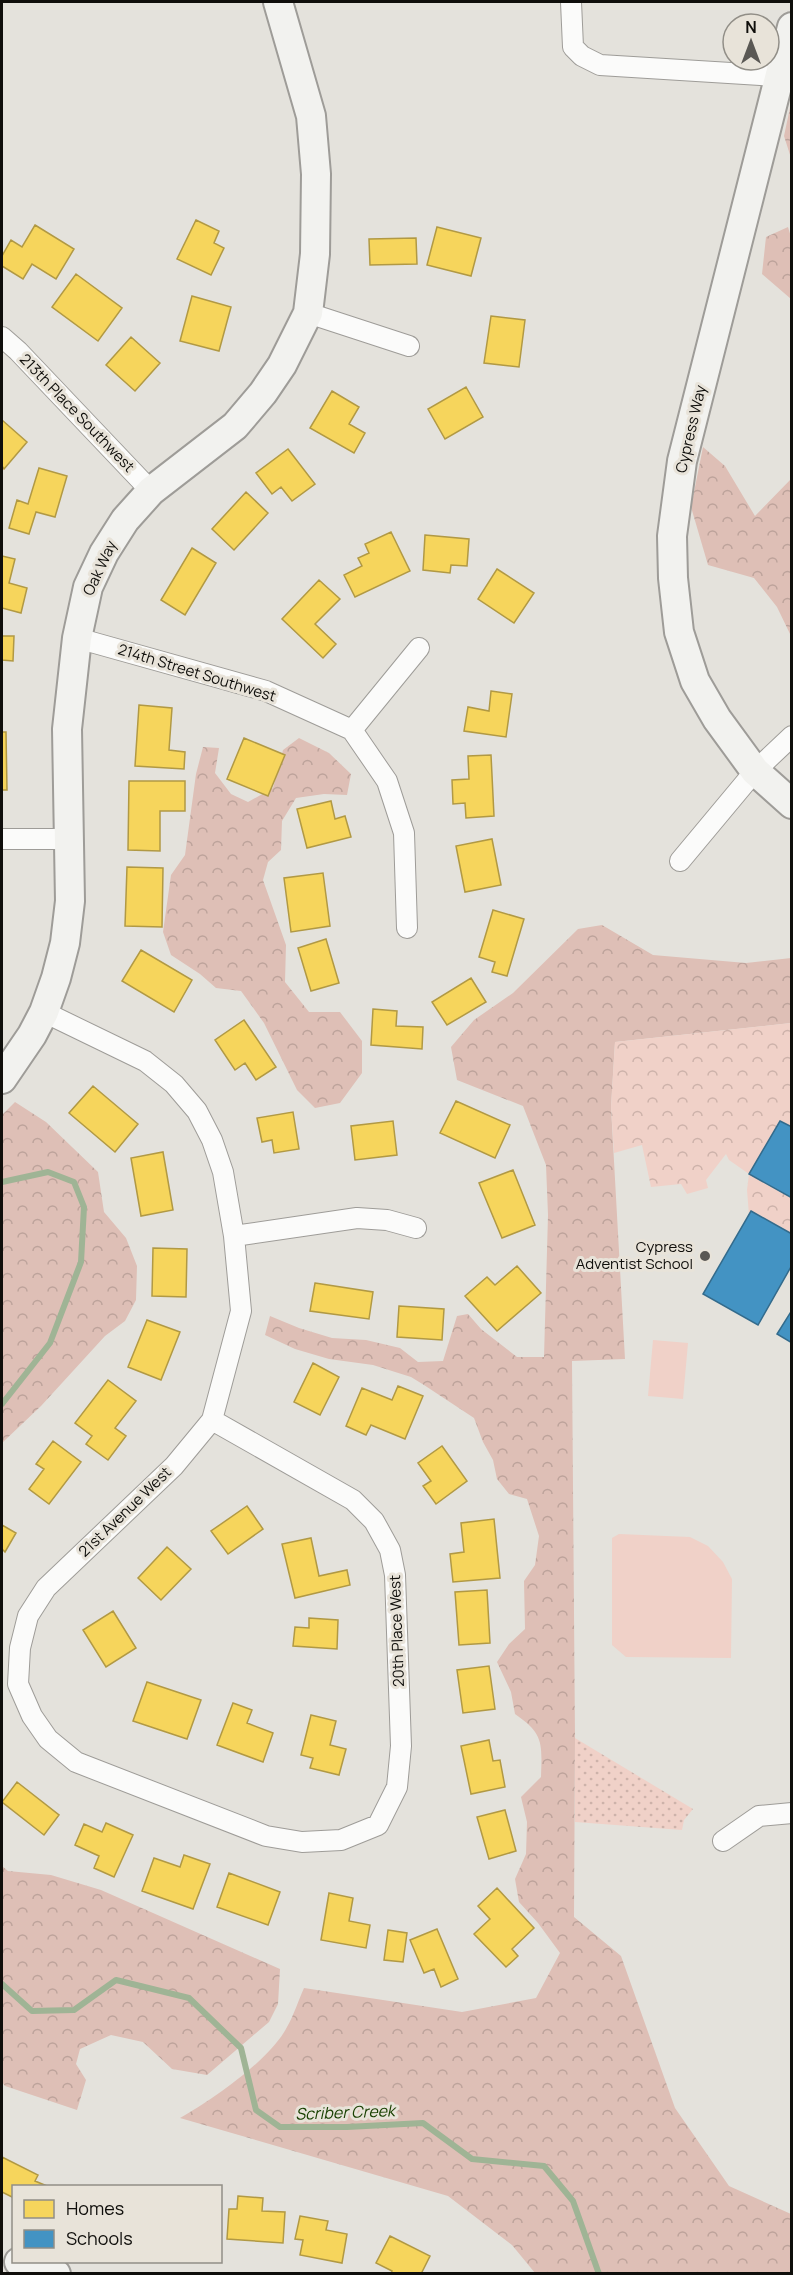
<svg xmlns="http://www.w3.org/2000/svg" width="793" height="2275" font-family="Manrope,sans-serif">
  <defs>
    <pattern id="grass-dots" width="8" height="8" patternUnits="userSpaceOnUse" patternTransform="scale(1.5)"><rect width="8" height="8" fill="#f0d1c8"/><path d="M2 2h.1M6 6h.1" fill="none" stroke="#cdb2aa" stroke-width="1.8" stroke-linecap="round"/></pattern>
    <pattern id="forest-crowns" width="20" height="18" patternUnits="userSpaceOnUse" patternTransform="scale(1.5)"><rect width="20" height="18" fill="#debfb6"/><path d="M2 6a3 3 0 1 1 6 0M12 15a3 3 0 1 1 6 0" fill="none" stroke="#bda39b"/></pattern>
    <pattern id="park-crowns" width="20" height="18" patternUnits="userSpaceOnUse" patternTransform="scale(1.5)"><rect width="20" height="18" fill="#f0d1c8"/><path d="M2 6a3 3 0 1 1 6 0M12 15a3 3 0 1 1 6 0" fill="none" stroke="#cdb2aa"/></pattern>
  </defs>
  <rect width="100%" height="100%" fill="#e4e2dc"/>
  <!-- grass -->
  <path fill="url(#grass-dots)" d="M575 1738 693 1809 684 1820 682 1830 575 1822Z"/>
  <!-- forest -->
  <path fill="url(#forest-crowns)" d="M791 103V158L784 136Z
    M788 227 791 237V299L762 274 766 237Z
    M703 447 725 466 755 516 791 479V636L777 607 754 578 708 565 691 507Z
    M299 738 329 753 351 774 347 795 324 794 296 798 282 821 281 850 268 862 263 880 286 945 285 982 309 1012H340L362 1041V1073L340 1103 315 1108 297 1090 264 1023 241 991 216 988 200 974 171 955 163 932 171 875 185 855 196 774 203 747 219 748 215 773 231 794 248 802 273 788 283 750Z
    M602 925 653 955 746 963 791 958V1023L615 1042 611 1107 625 1359 572 1361 575 1738 574 1917 621 1956 675 2108 729 2186 791 2214V2273H535L512 2245 448 2196 180 2118C212 2100 270 2060 287 2027 294 2015 298 2001 304 1988L462 2012 536 1998 560 1953 538 1923 519 1902 515 1879 526 1854 527 1822 521 1797 541 1777C542 1743 544 1734 515 1714L511 1692 497 1662 509 1644 525 1629 524 1581 535 1565 539 1536 527 1499 509 1494 497 1479 493 1460 483 1442 474 1418 424 1385 411 1377 373 1365 329 1359 295 1349 265 1335 270 1316 299 1328 332 1338 366 1340 400 1348 418 1362 443 1361 457 1316 468 1314 481 1329 517 1357H544L548 1215 546 1165 523 1106 457 1080 451 1047 474 1020 513 993 578 929Z
    M15 1102 46 1122 98 1172 104 1212 126 1238 137 1266 136 1300 125 1321 105 1336 41 1406 2 1443V1115Z
    M2 1866 8 1871 51 1875 101 1890 280 1969 278 2004 269 2022 207 2075 172 2069 143 2042 111 2035 80 2049 76 2064 86 2080 77 2110 5 2086 2 2082Z"/>
  <!-- park -->
  <path fill="url(#park-crowns)" d="M791 1023V1127L780 1121 750 1174 791 1198V1234L749 1215 747 1190 749 1174 729 1160 726 1154 706 1180 708 1188 687 1194 681 1184 651 1187 642 1145 614 1153 611 1107 615 1042Z"/>
  <!-- garden -->
  <path fill="#f0d1c8" d="M653 1340 688 1343 683 1399 648 1396Z
    M619 1534 690 1537 708 1546 723 1562 732 1579 731 1658 626 1657 612 1645V1538Z"/>
  <!-- homes -->
  <path fill="#f6d55c" stroke="#b19944" stroke-width="1.5" d="M196 220 219 231 214 243 224 248 211 275 177 259Z
    M35 225 74 249 56 279 32 264 23 279 2 266V256L11 240 22 247Z
    M437 227 481 238 471 276 427 265Z
    M416 238 417 264 370 265 369 239Z
    M76 274 122 308 98 341 52 307Z
    M192 296 231 307 219 351 180 341Z
    M491 316 525 320 519 367 484 363Z
    M131 337 160 363 135 391 106 365Z
    M466 387 483 417 445 439 428 409Z
    M332 391 359 407 349 424 365 433 354 453 310 428Z
    M2 420 27 442 4 469 2 466Z
    M288 449 315 484 292 501 281 487 272 494 256 473Z
    M39 468 67 476 55 517 36 512 29 534 9 528 17 500 28 504Z
    M246 492 268 513 234 550 212 529Z
    M391 532 410 571 355 597 344 575 362 566 358 558 369 553 365 544Z
    M425 535 469 539 467 566 451 565 450 573 423 570Z
    M192 548 216 563 185 615 161 600Z
    M2 556 15 559 9 583 27 588 21 613 2 608Z
    M497 569 534 593 514 623 478 599Z
    M319 580 340 599 315 624 336 644 323 658 282 619Z
    M2 636H14L13 661 2 660Z
    M491 691 512 694 506 737 464 731 468 707 489 711Z
    M139 705 172 708 169 750 185 752 184 769 135 766Z
    M2 732H6L7 790H2Z
    M244 738 285 755 268 796 227 779Z
    M491 755 494 816 466 818 465 803 453 804 452 780 469 779 468 756Z
    M129 781H185V811H160V851L128 850Z
    M331 801 335 819 345 816 351 837 307 848 297 809Z
    M492 839 501 885 465 892 456 846Z
    M127 867 163 868 162 927 125 926Z
    M323 873 330 926 291 932 284 878Z
    M493 910 524 919 507 976 492 972 495 962 479 957Z
    M326 939 339 983 311 991 298 948Z
    M141 950 192 980 174 1012 122 981Z
    M471 978 486 1002 447 1025 432 1002Z
    M373 1009 397 1011 396 1026 423 1027 422 1049 371 1045Z
    M244 1020 276 1067 256 1080 245 1063 235 1070 215 1040Z
    M93 1086 138 1124 115 1152 69 1113Z
    M456 1101 510 1125 495 1158 440 1133Z
    M293 1112 299 1149 274 1153 272 1140 262 1142 257 1118Z
    M393 1121 397 1155 355 1160 351 1126Z
    M163 1152 173 1210 141 1216 131 1158Z
    M513 1170 535 1225 502 1238 479 1183Z
    M153 1248 187 1249 186 1297 152 1296Z
    M517 1266 541 1293 497 1331 465 1296 487 1277 495 1285Z
    M315 1283 373 1292 369 1319 310 1311Z
    M399 1306 444 1309 442 1340 397 1337Z
    M147 1320 180 1332 161 1380 128 1367Z
    M313 1363 339 1377 320 1415 294 1402Z
    M108 1380 136 1401 115 1428 126 1436 108 1460 86 1444 92 1436 75 1423Z
    M398 1386 423 1396 405 1439 371 1425 366 1435 346 1426 362 1388 392 1400Z
    M53 1441 81 1462 49 1504 29 1489 44 1469 36 1464Z
    M442 1446 467 1481 436 1504 423 1486 431 1481 418 1463Z
    M247 1506 263 1529 228 1554 211 1531Z
    M494 1519 500 1578 453 1582 450 1554 464 1552 461 1523Z
    M2 1525 16 1533 5 1552 2 1549Z
    M311 1538 319 1576 347 1570 350 1585 295 1598 282 1544Z
    M167 1547 191 1569 161 1600 138 1578Z
    M487 1590 490 1643 459 1645 455 1592Z
    M113 1611 136 1648 106 1667 83 1630Z
    M309 1618 338 1620 337 1649 293 1646 295 1627 309 1628Z
    M489 1666 495 1709 463 1713 457 1670Z
    M147 1682 201 1700 187 1739 133 1721Z
    M233 1703 252 1710 247 1723 273 1733 263 1762 217 1745Z
    M311 1715 336 1721 330 1745 346 1749 339 1775 310 1768 313 1758 301 1755Z
    M489 1740 493 1761 500 1760 505 1787 471 1794 461 1746Z
    M17 1782 59 1815 44 1835 2 1802Z
    M505 1810 516 1851 489 1859 477 1817Z
    M106 1823 133 1835 114 1877 94 1868 99 1856 75 1845 84 1824 102 1832Z
    M184 1855 210 1864 193 1909 142 1891 154 1858 180 1867Z
    M229 1873 280 1892 268 1925 217 1907Z
    M497 1888 534 1928 512 1949 518 1956 506 1967 474 1934 490 1919 478 1906Z
    M329 1893 353 1898 349 1921 370 1925 366 1948 321 1940Z
    M437 1929 458 1979 441 1987 434 1969 424 1973 410 1940Z
    M388 1930 407 1933 403 1962 384 1960Z
    M2 2157 38 2175 35 2181 47 2186H14V2198L2 2192Z
    M238 2196 263 2198 262 2211 285 2212 283 2243 227 2239 229 2209H237Z
    M300 2216 328 2221 326 2230 347 2234 342 2263 300 2255 303 2240 295 2239Z
    M390 2236 430 2256 421 2274H391L392 2271 376 2263Z"/>
  <!-- schools -->
  <path fill="#4393c3" stroke="#336b8c" stroke-width="1.5" d="M780 1121 792 1127V1198L749 1174Z
    M751 1211 792 1234V1265L758 1325 703 1294Z
    M792 1310V1343L777 1334Z"/>
  <g fill="none" stroke-linecap="round" stroke-linejoin="round">
    <!-- stream -->
    <path stroke="#9fb495" stroke-width="6" d="M2 1182 48 1172 74 1182 84 1207 81 1262 50 1343 2 1404
      M2 1984 32 2011 74 2010 116 1980 189 1998 241 2048 256 2110 280 2127H347L423 2123 472 2159 544 2166 573 2201 599 2274"/>
    <defs>
      <path id="street" d="M571 2 573 47 582 56 600 65 778 76
        M308 313 409 346
        M2 337 18 351 151 491
        M77 638 266 691 352 730 387 781 404 833 407 928
        M352 730 419 648
        M2 839H69
        M680 861 755 771 792 736
        M44 1012 145 1061 174 1084 197 1111 212 1140 223 1172 234 1236 241 1311 212 1420 174 1466 46 1588 28 1616 20 1648 18 1684 32 1716 48 1739 76 1762 266 1836 302 1842 341 1840 378 1825 397 1787 401 1746 395 1575 390 1550 374 1521 353 1500 212 1420
        M234 1236 357 1218 387 1220 416 1228
        M723 1841 759 1816 792 1813"/>
      <path id="secondary" d="M792 27 682 461 672 536 673 578 679 632 695 681 717 719 755 771 792 804
        M2 1079 32 1035 44 1012 56 978 65 943 70 901 67 729 77 638 88 587 104 553 125 520 151 491 235 426 263 393 282 365 308 313 315 254 316 174 311 116 278 2
        M19 2262 56 2274"/>
    </defs>
    <!-- street casing -->
    <use href="#street" stroke="#9e9c98" stroke-width="22"/>
    <!-- secondary casing -->
    <use href="#secondary" stroke="#9e9c98" stroke-width="32"/>
    <!-- street -->
    <use href="#street" stroke="#fbfbfa" stroke-width="20"/>
    <!-- secondary -->
    <use href="#secondary" stroke="#f2f2ef" stroke-width="28"/>
  </g>
  <!-- markers -->
  <circle fill="#5a5854" stroke="#e8e3d9" stroke-width="2" cx="705" cy="1256" r="6"/>
  <g text-anchor="middle" stroke-width="6" stroke-linejoin="round" paint-order="stroke">
    <!-- street labels -->
    <g font-size="15" fill="#0f0e0b" stroke="#e8e3d9">
      <text transform="translate(77 413) rotate(46)" y="5">213th Place Southwest</text>
      <text transform="translate(691 429) rotate(-77)" y="5">Cypress Way</text>
      <text transform="translate(100 568) rotate(-65)" y="5">Oak Way</text>
      <text transform="translate(197 673) rotate(17)" y="5">214th Street Southwest</text>
      <text transform="translate(125 1512) rotate(-44)" y="5">21st Avenue West</text>
      <text transform="translate(397 1631) rotate(-92)" y="5">20th Place West</text>
    </g>
    <!-- poi labels -->
    <g font-size="15" fill="#0f0e0b" stroke="#e8e3d9" text-anchor="end">
      <text x="693" y="1252">Cypress<tspan x="693" dy="17">Adventist School</tspan></text>
    </g>
    <!-- water labels -->
    <g font-size="16" font-style="italic" fill="#184000" stroke="#e8e3d9">
      <text transform="translate(345 2112) rotate(-2)" y="6">Scriber Creek</text>
    </g>
  </g>
  <!-- border -->
  <rect width="793" height="2275" fill="none" stroke="#0f0e0b" stroke-width="6"/>
  <!-- legend -->
  <rect x="12" y="2185" width="210" height="78" fill="#e8e3d9" stroke="#918e87" stroke-width="1.5"/>
  <rect x="24" y="2200" width="30" height="18" fill="#f6d55c" stroke="#918e87" stroke-width="1.5"/>
  <text x="66" y="2215" font-size="18" fill="#0f0e0b">Homes</text>
  <rect x="24" y="2230" width="30" height="18" fill="#4393c3" stroke="#918e87" stroke-width="1.5"/>
  <text x="66" y="2245" font-size="18" fill="#0f0e0b">Schools</text>
  <!-- north arrow -->
  <g transform="translate(751 42)"><circle r="28" fill="#e8e3d9" stroke="#918e87" stroke-width="1.5"/>
  <path d="M0-4.5L10 22L0 15L-10 22Z" fill="#5a5854"/>
  <text y="-9" font-size="16" font-weight="bold" text-anchor="middle" fill="#0f0e0b">N</text>
  </g>
</svg>
